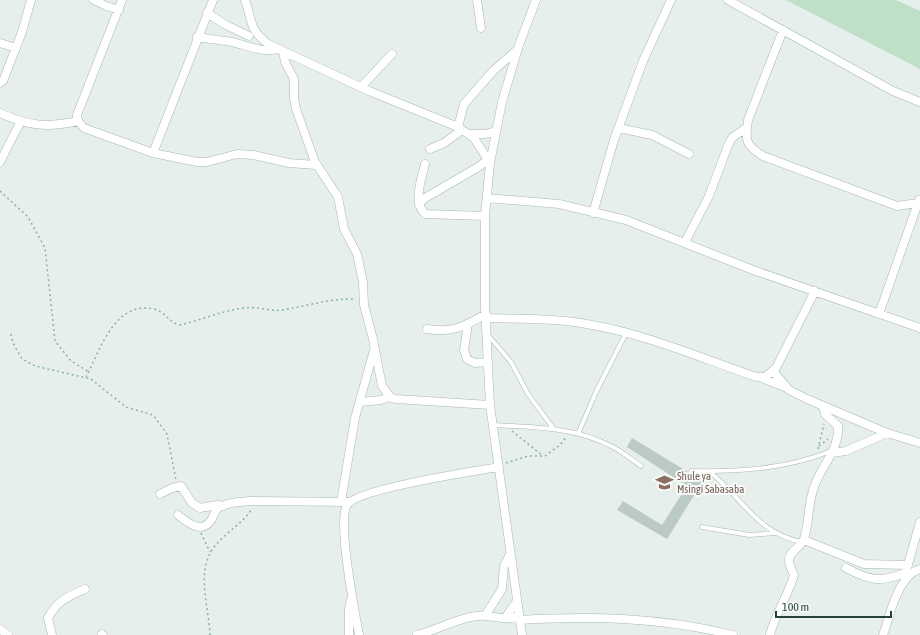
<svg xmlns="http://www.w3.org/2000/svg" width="920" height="635" font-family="'Asap Condensed',sans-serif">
  <rect width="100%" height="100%" fill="#e6efeb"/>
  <!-- green -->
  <path fill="#bfe0c8" d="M786 0H896L920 11V69Z"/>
  <!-- building -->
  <path fill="#bbcac4" d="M632 438 703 481 667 539 617 510 623 501 662 525 687 486 627 447Z"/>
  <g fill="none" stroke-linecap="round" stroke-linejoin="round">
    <defs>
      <path id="lane" d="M487 334 511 362 528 394 553 428
        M492 425C534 427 575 427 613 447 623 452 632 460 641 466
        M578 434 596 392 626 333
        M691 471C739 472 786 469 831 451
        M710 472C742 498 758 534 802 542
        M702 527 749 535 776 533"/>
      <path id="street" d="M94 0 106 6 119 10
        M122 0 77 115 78 121 84 128 153 153 197 162H207L237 154 253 155 289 163 316 165
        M245 0C253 22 248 28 268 44L369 91 458 127 474 138 490 163
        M477 0 481 28
        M728 0 893 91 920 102
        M207 13 226 25 249 36
        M783 30 748 120C745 140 745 145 763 156L897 206 918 203
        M197 37C209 39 221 40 232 42 249 46 261 53 278 49
        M0 43 16 48
        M283 51 285 62 294 79V99L296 109 315 162 338 197 344 229 357 254 363 282 364 305 373 339 382 386 391 398 396 399 490 405
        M0 83 3 81 22 32 31 0
        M361 87 392 54
        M0 113C29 126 47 128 78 121
        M458 127 464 104 493 71 518 49
        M619 128 652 135 689 154
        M469 134H485L496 131
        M430 149 444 143 462 130
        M153 153 213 0
        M0 162 21 121
        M425 164C422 178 412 202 425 214L485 216
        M487 198 559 204 626 220 753 270 920 328
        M419 204 425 198 480 166 488 159
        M593 213 614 140 643 61 671 0
        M685 242 709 196 729 143 733 137 746 128
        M879 314 919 200
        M486 318C521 319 557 318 592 325 649 335 703 359 757 377H765L776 368 815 291
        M468 324 464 350 467 359 475 363 488 362
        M427 329C453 333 463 327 486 314
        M773 371 789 390 807 399 887 433 920 443
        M760 377 787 388
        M360 402 381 400 389 397
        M832 453 846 451 887 433
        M160 494 172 488 181 486 192 503 200 508 217 505 223 506
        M341 502 355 418 374 350
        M178 515C188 523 202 535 212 519 214 515 215 511 218 508 227 502 239 502 249 501L350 502
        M804 540 864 564 908 565
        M846 568C870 581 882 583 907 572
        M907 568 920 522
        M485 616 502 589 504 566 510 554
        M505 618 517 601
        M519 620C594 616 660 617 733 635
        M0 629 8 635
        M102 634 103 635
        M52 635 48 618C58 600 67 597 85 589
        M349 635V609L351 600
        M359 635C355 613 337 522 347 505 357 489 475 471 499 467
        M417 635C437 630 455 619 476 616 490 614 506 622 519 616
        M522 635 490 405 485 307V216L490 163 502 102 519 45 536 0
        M770 635C775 614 788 596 794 575 792 570 789 565 789 561 788 551 801 548 804 539 809 524 808 508 812 494 817 469 840 452 838 426L825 414 823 406
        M883 635C890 615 898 575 920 569"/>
    </defs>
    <!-- lane casing -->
    <use href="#lane" stroke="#a8b8b2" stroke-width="5"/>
    <!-- street casing -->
    <use href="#street" stroke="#a8b8b2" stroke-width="9"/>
    <!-- path -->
    <path stroke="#86b3a5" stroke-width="1.5" stroke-dasharray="2 3" stroke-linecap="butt" d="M0 191 28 217 45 248 55 341 71 361 89 372
      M11 334 13 343 22 359 35 366 91 379 126 407 153 415 167 434 176 480
      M86 377C100 350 115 300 154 309 166 312 169 323 180 325 202 320 223 310 245 308 258 306 270 312 282 310 307 306 331 298 356 299
      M512 431 543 456
      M819 446 828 439
      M818 449 824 424
      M506 463 528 456H545L560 445 567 436
      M201 533 210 552
      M210 635C209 607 195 570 215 546 226 532 242 524 252 509"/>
    <!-- lane -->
    <use href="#lane" stroke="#fff" stroke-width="4"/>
    <!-- street -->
    <use href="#street" stroke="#fff" stroke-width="8"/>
  </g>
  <!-- icons -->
  <defs>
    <symbol id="school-bare" viewBox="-9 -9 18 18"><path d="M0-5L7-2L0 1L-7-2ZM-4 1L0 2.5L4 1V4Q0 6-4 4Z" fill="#8d6e63" stroke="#f7fbf9" stroke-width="2.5" paint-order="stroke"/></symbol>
  </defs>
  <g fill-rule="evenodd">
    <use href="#school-bare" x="652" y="470" width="25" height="25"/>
  </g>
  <g text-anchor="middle" stroke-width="4" stroke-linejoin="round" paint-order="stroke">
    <!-- education labels -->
    <g font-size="11" fill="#785e54" stroke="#f7fbf9" text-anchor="start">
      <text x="677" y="480">Shule ya<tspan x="677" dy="13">Msingi Sabasaba</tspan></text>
    </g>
  </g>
  <!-- scale -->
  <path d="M776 611v6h115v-6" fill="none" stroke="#24423a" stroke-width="2"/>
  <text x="782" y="611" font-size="12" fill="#24423a" stroke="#f7fbf9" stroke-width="3" paint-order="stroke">100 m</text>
</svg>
